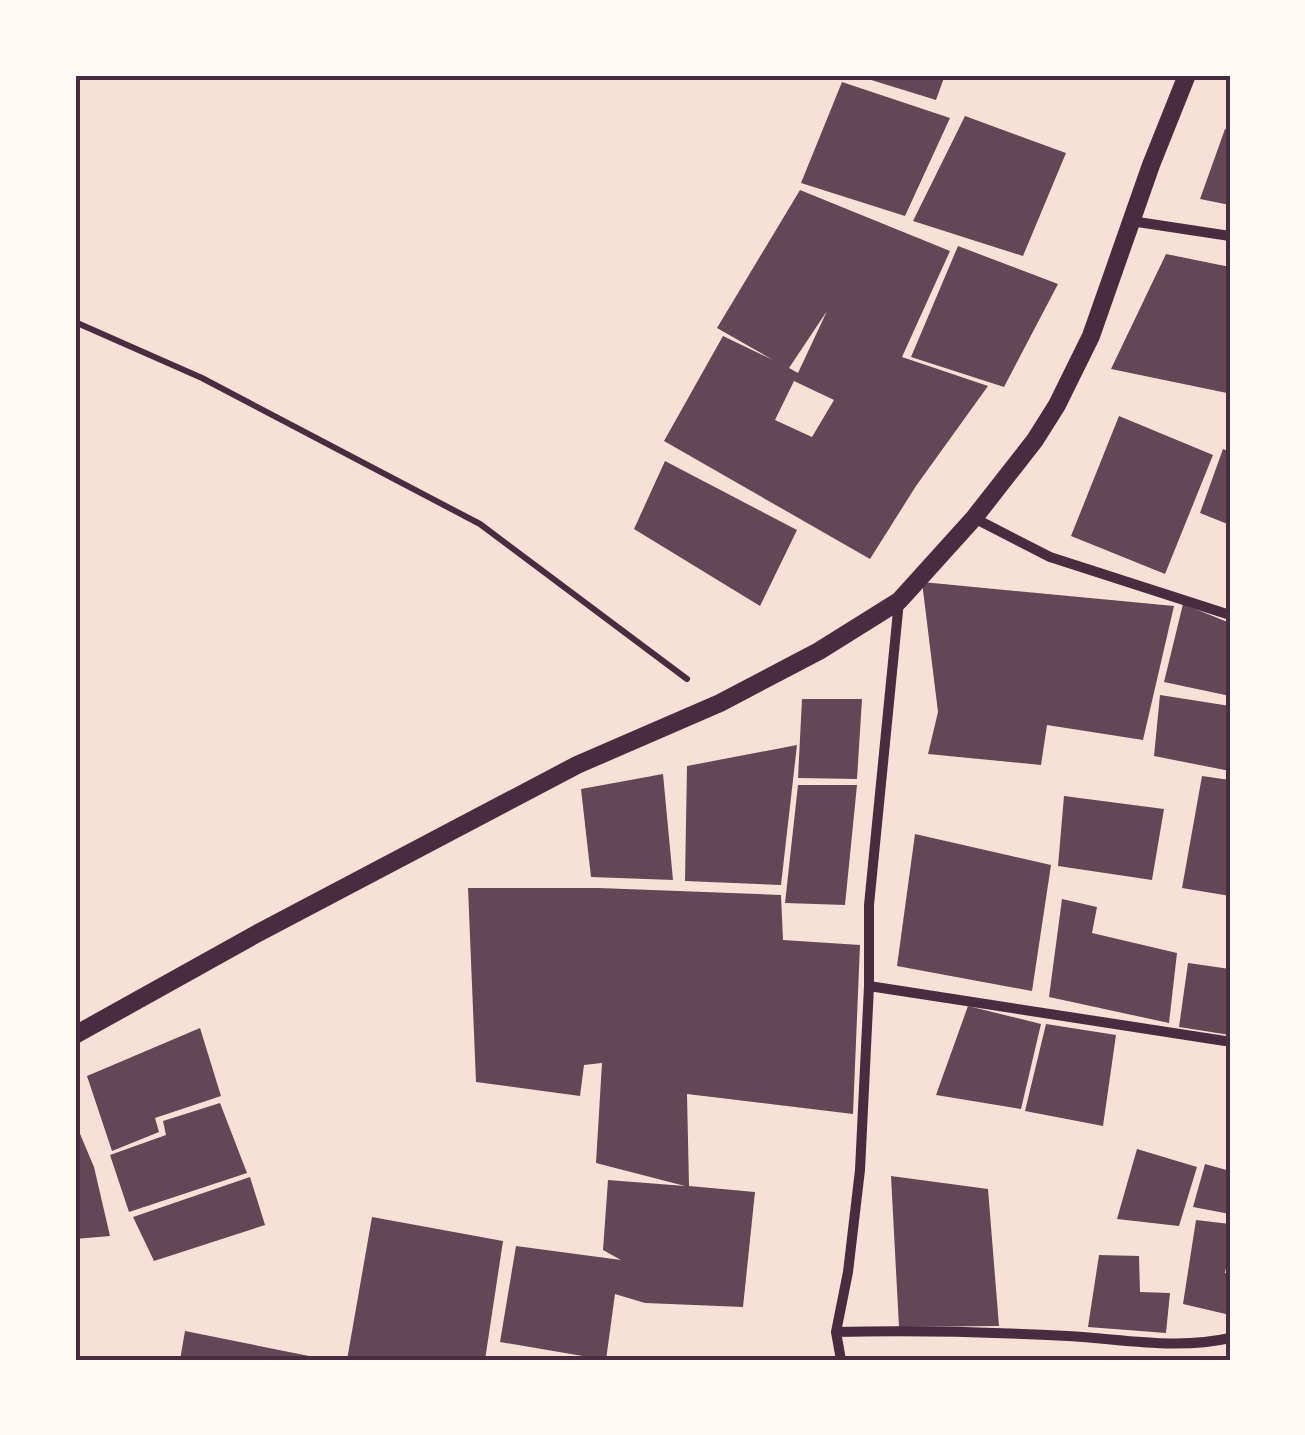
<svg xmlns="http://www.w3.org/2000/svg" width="1305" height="1435" font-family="'Public Sans',sans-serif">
  <rect width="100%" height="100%" fill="#f7e1d7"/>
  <!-- building -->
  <path fill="#644757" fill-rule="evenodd" d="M855 75H945L936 100Z
    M842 82 950 118 905 216 801 183Z
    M965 116 1066 153 1023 256 913 221Z
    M1225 129 1230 130V205L1200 199Z
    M800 190 950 251 902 357 988 386 916 486 870 559 664 441 723 336 773 360 717 328ZM827 311 798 373 789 368ZM794 381 834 400 812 437 775 420Z
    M958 246 1058 284 1004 387 911 357Z
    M1166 254 1230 267V383L1227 393 1111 369Z
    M1119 416 1213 455 1165 574 1071 536Z
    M1223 449 1230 452V525L1200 513Z
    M665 461 797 530 760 606 634 529Z
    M922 582 1174 606 1143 740 1047 725 1041 765 928 754 938 712Z
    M1183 604 1230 623V696L1164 682Z
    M1160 695 1230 706V771L1154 756Z
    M802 699H862L857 779 798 778Z
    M797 745 781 885 685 881 687 766Z
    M663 774 673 880 591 877 581 789Z
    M1202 776 1230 780V896L1182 888Z
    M798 785H857L845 905 785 903Z
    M1064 796 1164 809 1152 880 1058 866Z
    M915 834 1051 865 1032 991 897 966Z
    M468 888H599L781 895 783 940 860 945 853 1114 687 1094 689 1186 755 1192 743 1307 645 1303 615 1294 606 1360 500 1342 516 1246 621 1260 603 1250 608 1180 685 1186 596 1163 602 1063 584 1065 580 1096 476 1082Z
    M1062 899 1097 907 1092 933 1177 953 1169 1023 1049 997Z
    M1188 963 1230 969V1035L1179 1027Z
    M968 1006 1041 1024 1021 1109 936 1095Z
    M1046 1024 1116 1035 1103 1126 1025 1111Z
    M200 1028 221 1096 155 1118 159 1132 112 1151 87 1076Z
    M220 1103 247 1173 129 1212 110 1155 166 1135 163 1121Z
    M75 1122 94 1167 110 1236 75 1239Z
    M1137 1149 1197 1167 1179 1226 1117 1219Z
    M1205 1164 1230 1171V1214L1193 1207Z
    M891 1176 988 1189 999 1326 899 1327Z
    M250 1177 265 1225 154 1261 133 1217Z
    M372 1217 503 1241 485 1360H347Z
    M1196 1220 1230 1224V1250L1225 1273 1230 1274V1315L1183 1304Z
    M1099 1255 1139 1256 1140 1292 1170 1293 1166 1333 1088 1327Z
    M185 1331 319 1358 318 1360H180Z"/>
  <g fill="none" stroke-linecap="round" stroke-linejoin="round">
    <!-- path -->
    <path stroke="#4a2c40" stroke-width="6" d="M75 322 202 378 480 524 687 679"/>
    <!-- minor -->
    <path stroke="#4a2c40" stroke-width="10" d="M1131 221 1230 236
      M974 518 1050 557 1230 615
      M869 986 1225 1041
      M836 1332 848 1272 860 1170 869 986V905L899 601
      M841 1360 836 1332C913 1330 991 1332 1068 1336 1123 1339 1177 1350 1230 1338"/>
    <!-- tertiary -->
    <path stroke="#4a2c40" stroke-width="18" d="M75 1035 258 933 577 765 720 703 819 651 899 601 974 518 1035 440 1057 405 1091 336 1151 165 1187 75"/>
  </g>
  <!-- border -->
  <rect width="1305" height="1435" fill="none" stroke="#fffaf5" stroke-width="155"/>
  <rect x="78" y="78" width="1150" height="1280" fill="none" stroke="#4a2c40" stroke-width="4"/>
</svg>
